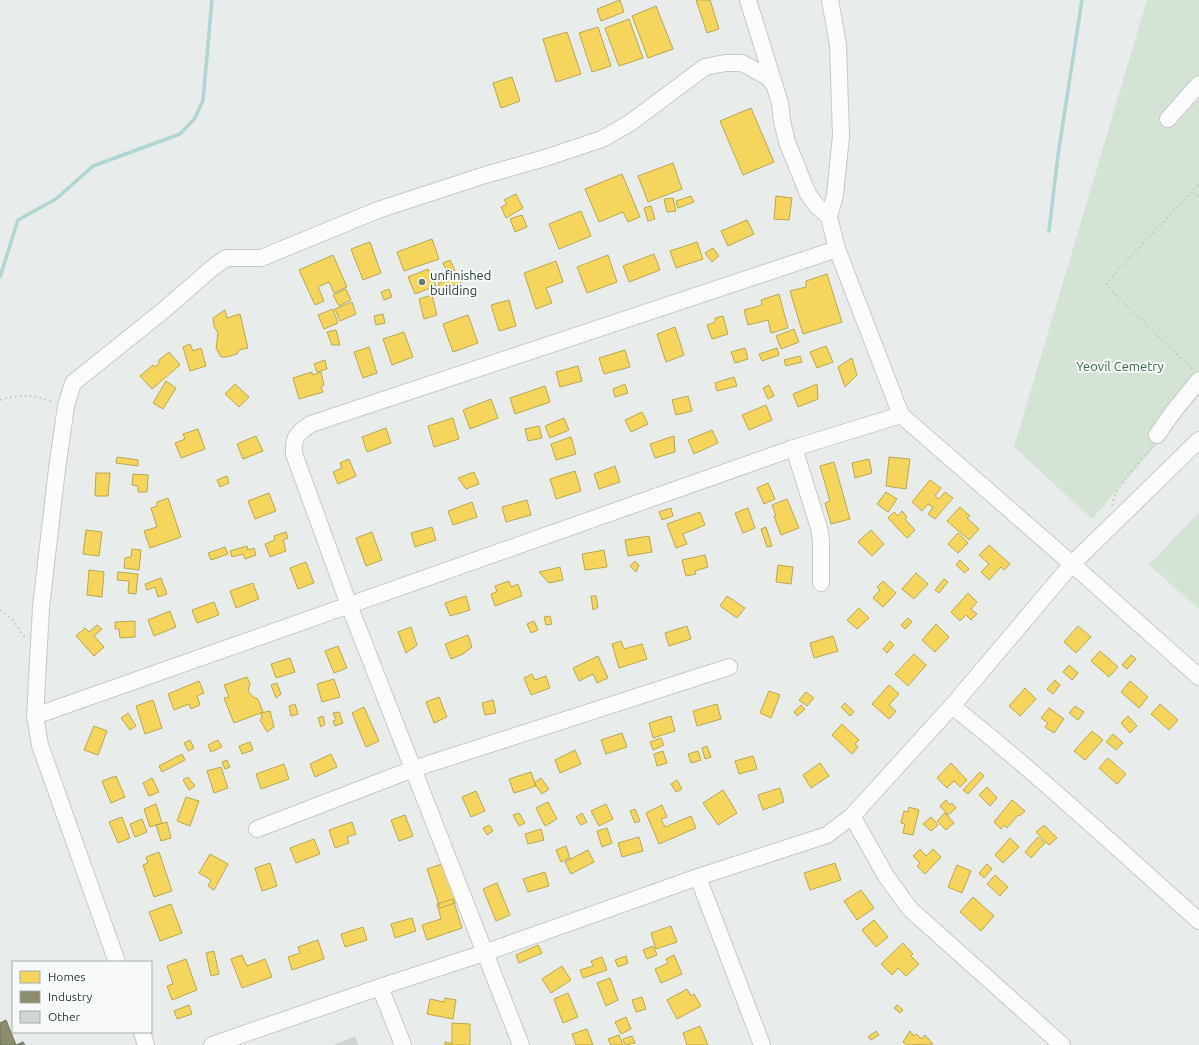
<svg xmlns="http://www.w3.org/2000/svg" width="1199" height="1045" font-family="Ubuntu,sans-serif">
  <rect width="100%" height="100%" fill="#e8ecea"/>
  <!-- green -->
  <path fill="#d3e4d5" d="M1147 0H1199V396L1092 519 1014 447Z
    M1199 512V609L1149 565Z"/>
  <!-- homes -->
  <path fill="#f6d55c" stroke="#b8a850" d="M620 0 624 12 601 21 597 9Z
    M696 0H710L719 29 707 33Z
    M656 6 673 49 648 58 632 16Z
    M629 19 643 58 619 66 605 28Z
    M598 27 611 66 592 72 579 33Z
    M567 32 581 74 556 82 543 39Z
    M512 77 520 101 501 108 493 83Z
    M751 108 774 162 743 175 720 121Z
    M673 163 682 189 648 202 638 176Z
    M622 174 640 217 628 222 623 212 599 222 585 189Z
    M516 194 523 208 506 218 501 207 507 204 504 200Z
    M691 196 694 202 678 208 676 201Z
    M776 196 792 198 789 220 774 219Z
    M673 198 676 211 667 212 664 199Z
    M651 206 655 219 648 221 644 208Z
    M581 211 591 236 559 249 549 224Z
    M522 215 527 227 515 232 510 219Z
    M747 220 754 234 728 246 721 231Z
    M432 239 439 259 404 271 397 252Z
    M370 242 381 273 363 280 351 249Z
    M697 242 703 259 676 268 670 251Z
    M713 248 719 256 712 262 705 253Z
    M654 254 660 270 629 282 623 266Z
    M333 255 347 287 334 293 329 282 318 287 324 301 315 305 299 270Z
    M608 255 617 282 587 293 577 267Z
    M450 260 456 273 449 276 443 263Z
    M556 261 563 282 546 288 552 303 536 309 524 273Z
    M428 269 436 286 415 294 408 277Z
    M827 274 842 322 803 334 790 291 806 287V281Z
    M459 277 461 283 440 290 438 283Z
    M346 289 351 300 339 306 333 295Z
    M389 289 392 297 384 300 381 292Z
    M779 294 788 328 771 333 768 320 748 325 744 310 762 305 761 300Z
    M432 295 437 315 424 319 419 299Z
    M509 300 516 326 499 331 491 305Z
    M352 302 356 314 340 321 335 309Z
    M333 309 338 323 324 329 318 315Z
    M225 310 227 318 240 314 248 348 239 350 237 354 227 357H221L216 348 218 333 214 326 213 318Z
    M383 314 385 323 376 325 374 316Z
    M468 315 478 343 453 352 443 324Z
    M723 316 728 334 712 339 707 325 715 322V318Z
    M675 327 684 355 666 362 657 334Z
    M794 329 799 342 781 349 776 336Z
    M336 330 340 345H332L327 332Z
    M404 332 413 357 392 365 383 339Z
    M190 344 193 351 201 348 206 366 190 371 183 347Z
    M826 346 833 362 817 368 810 352Z
    M369 347 377 373 363 378 354 352Z
    M745 348 748 359 735 363 731 352Z
    M777 348 779 355 762 361 759 354Z
    M625 350 630 367 604 374 599 358Z
    M169 352 180 365 152 389 140 376 153 365 155 367 159 363V360Z
    M800 356 802 362 786 366 784 360Z
    M852 358 857 375 845 387 838 367Z
    M325 360 327 369 317 372 314 364Z
    M578 366 582 381 560 387 556 372Z
    M312 372V375L321 372 324 385 321 387 323 392 299 399 293 378Z
    M734 377 737 386 717 391 715 383Z
    M166 381 176 388 163 409 153 403Z
    M235 384 249 397 239 407 225 394Z
    M625 384 628 393 615 397 613 389Z
    M817 384 818 399 798 407 793 394Z
    M769 385 774 396 768 399 763 388Z
    M545 386 550 402 515 414 510 398Z
    M688 396 692 411 676 415 672 400Z
    M491 399 498 418 470 429 463 410Z
    M766 405 772 420 749 430 742 415Z
    M642 412 648 424 631 432 625 420Z
    M453 418 459 439 434 447 428 426Z
    M564 418 569 430 550 438 545 426Z
    M539 426 542 438 528 441 525 429Z
    M386 428 391 443 367 452 362 437Z
    M198 429 205 449 181 458 175 443 185 439 183 434Z
    M712 430 718 443 694 454 688 440Z
    M256 436 263 451 243 459 237 444Z
    M674 436 675 452 655 458 650 444Z
    M571 437 576 454 556 460 551 444Z
    M117 457 138 460V466L116 463Z
    M889 457 910 459 906 489 886 486Z
    M349 459 356 476 338 484 333 472 342 468 340 463Z
    M869 459 872 473 855 478 852 463Z
    M834 462 850 519 831 524 825 503 830 501 820 466Z
    M615 466 620 482 599 489 594 474Z
    M575 471 581 491 556 499 550 479Z
    M474 472 479 484 466 489 458 478Z
    M96 473H110L108 496H95Z
    M133 474 148 475 147 492H138V486L132 485Z
    M227 476 229 483 220 487 217 480Z
    M930 480 941 488 935 496 939 499 945 492 953 498 935 519 928 514 933 507 928 504 922 511 912 502Z
    M768 483 775 499 764 504 757 488Z
    M886 492 897 499 888 512 877 504Z
    M269 493 276 511 255 519 248 501Z
    M168 498 181 537 150 548 144 531 157 527 151 508 157 506V502Z
    M787 499 799 528 781 535 774 516H776L772 505Z
    M527 500 531 515 506 522 502 507Z
    M472 502 477 517 453 525 448 511Z
    M960 507 970 516 967 518 979 529 969 540 947 521Z
    M671 508 673 516 662 520 659 512Z
    M748 508 755 528 743 533 735 513Z
    M902 511 907 517 905 519 915 530 907 538 888 518 894 512 898 516Z
    M700 512 705 525 683 534 687 544 676 548 667 524Z
    M432 527 436 540 415 547 411 533Z
    M766 527 772 546 767 547 761 529Z
    M86 530 102 532 99 556 83 554Z
    M871 530 884 544 872 556 858 542Z
    M286 532 288 538 283 540 286 551 270 557 265 544 275 540 274 536Z
    M372 532 382 560 366 566 356 538Z
    M958 533 968 543 958 553 948 544Z
    M649 536 652 552 628 556 625 540Z
    M989 545 1010 564 1004 570 1001 567 989 580 981 572 989 564 979 555Z
    M247 546 248 550 254 548 256 555 245 559 243 554 232 557 230 551Z
    M225 547 228 554 211 560 208 553Z
    M132 549 141 550 139 570 124 568 125 558 131 557Z
    M604 550 607 567 585 570 582 554Z
    M705 555 708 567 695 571 696 574 686 576 682 560Z
    M960 560 969 569 965 573 956 565Z
    M635 561 639 565 636 572 630 566Z
    M306 562 314 583 298 589 290 568Z
    M778 565 793 567 791 584 776 582Z
    M560 567 563 580 549 583 539 572Z
    M89 570 104 572 102 597 87 595Z
    M118 572 138 574 136 594 128 593 129 581 117 580Z
    M916 573 928 584 914 599 902 589Z
    M161 578 167 594 158 597 155 587 147 590 145 584Z
    M944 579 948 582 939 593 935 590Z
    M509 581 511 587 518 584 522 596 495 606 491 594 497 592 495 586Z
    M883 581 896 593 883 607 873 598 880 590 877 587Z
    M253 583 259 599 236 608 230 591Z
    M968 593 977 602 971 609 977 614 971 620 966 615 960 621 951 612Z
    M466 596 470 610 450 616 445 603Z
    M591 596H596L598 607 593 610Z
    M727 596 745 608 737 618 720 606Z
    M214 602 219 615 197 623 192 610Z
    M859 608 869 618 857 629 847 620Z
    M170 611 176 627 154 636 148 620Z
    M550 616 552 624 546 625 544 617Z
    M908 618 912 622 905 629 901 625Z
    M135 621V637L120 638 119 629H115V622Z
    M534 621 538 630 531 633 527 624Z
    M936 624 949 637 935 652 922 640Z
    M97 625 102 629 94 636 104 647 94 656 76 636 85 628 89 632Z
    M687 626 691 639 669 646 665 633Z
    M1078 626 1091 637 1076 653 1064 642Z
    M411 627 417 645 406 653 398 632Z
    M468 635 472 647 463 654 451 659 445 644Z
    M833 636 838 651 814 658 810 643Z
    M621 641 624 649 642 644 647 659 619 668 612 644Z
    M890 641 894 645 887 653 883 649Z
    M338 646 347 668 334 673 325 651Z
    M1100 651 1118 667 1109 677 1091 661Z
    M914 654 926 665 908 686 895 674Z
    M1131 655 1136 659 1127 669 1122 665Z
    M598 656 608 678 597 683 593 674 579 681 573 668Z
    M290 658 295 672 276 678 271 664Z
    M1069 665 1078 673 1072 680 1063 672Z
    M532 674 535 680 546 676 550 688 531 695 524 678Z
    M247 677 250 684 248 691 253 697 258 699 263 712 234 723 224 698 229 697 224 685Z
    M334 679 340 697 322 702 317 684Z
    M1055 680 1060 685 1053 694 1047 689Z
    M199 681 204 693 197 696 200 705 191 709 189 704 174 710 168 694Z
    M1130 681 1148 697 1139 708 1121 692Z
    M277 683 281 694 276 698 271 685Z
    M889 685 899 694 889 705 896 711 889 719 872 704Z
    M1025 688 1036 699 1020 716 1009 706Z
    M769 691 780 695 771 718 760 713Z
    M806 692 814 698 807 706 799 700Z
    M439 697 447 717 434 723 426 702Z
    M153 700 162 728 145 734 136 706Z
    M493 700 496 713 485 715 482 703Z
    M845 703 854 712 850 716 841 707Z
    M295 704 298 714 291 716 289 706Z
    M717 704 721 719 697 726 693 711Z
    M1160 704 1178 720 1169 730 1151 714Z
    M801 705 805 709 797 716 794 712Z
    M1075 706 1084 712 1078 720 1069 713Z
    M364 707 379 741 366 747 352 713Z
    M1049 708 1064 719 1054 733 1045 727 1048 723 1041 718Z
    M270 711 274 727 267 732 260 720 262 718 261 713Z
    M339 712 343 723 335 726 333 721 336 720 333 713Z
    M128 713 136 726 130 730 121 718Z
    M323 716 325 724 321 727 318 718Z
    M671 716 675 731 653 738 649 723Z
    M1128 716 1137 726 1130 733 1121 723Z
    M842 724 859 740 855 744 858 747 852 754 832 735Z
    M94 726 107 731 98 755 84 750Z
    M1092 731 1103 740 1085 760 1074 751Z
    M622 733 627 747 606 754 601 740Z
    M1113 734 1123 743 1116 750 1106 742Z
    M661 738 664 745 653 750 650 742Z
    M190 740 194 748 188 751 184 743Z
    M218 740 222 747 211 752 208 745Z
    M250 742 253 750 242 754 239 746Z
    M707 746 711 757 705 759 702 748Z
    M575 750 581 764 560 773 555 760Z
    M663 751 667 763 657 766 654 754Z
    M698 751 701 760 691 763 688 754Z
    M182 754 185 760 162 772 159 766Z
    M331 754 337 767 315 777 310 764Z
    M753 756 757 769 739 774 735 761Z
    M1108 758 1126 774 1117 784 1099 768Z
    M227 760 230 767 225 769 222 762Z
    M820 763 829 776 811 788 803 775Z
    M951 763 967 780 960 787 954 781 947 788 937 778Z
    M284 764 289 779 261 789 256 774Z
    M221 767 228 788 214 793 207 771Z
    M531 772 536 786 514 793 509 779Z
    M980 772 984 776 968 794 963 790Z
    M116 776 125 797 111 803 102 781Z
    M188 777 195 786 189 790 183 780Z
    M152 778 159 792 149 796 143 783Z
    M541 778 549 789 542 794 534 783Z
    M677 780 682 789 676 792 671 784Z
    M987 787 997 798 990 806 979 795Z
    M780 788 784 802 763 810 758 795Z
    M723 790 737 813 718 825 703 803Z
    M476 791 485 811 471 817 462 797Z
    M186 797 199 801 190 826 177 821Z
    M946 800 950 805 952 803 956 808 948 815 940 806Z
    M1012 800 1025 811 1020 816 1018 815 1007 828 1004 825 1001 829 994 822Z
    M548 802 557 819 545 826 536 808Z
    M156 804 162 823 150 827 144 809Z
    M606 804 613 819 599 826 591 811Z
    M662 805 667 817 661 819 665 827 691 816 696 828 659 844 646 813Z
    M909 807 919 810 913 835 903 833 905 824 901 823 904 811 908 812Z
    M635 809 640 821 635 823 630 811Z
    M519 813 525 823 519 826 513 815Z
    M582 813 587 822 581 825 576 817Z
    M945 813 954 823 946 830 937 821Z
    M405 815 413 836 399 841 391 820Z
    M122 817 130 838 118 843 109 822Z
    M931 817 938 825 931 831 923 824Z
    M142 819 147 832 135 837 130 824Z
    M167 822 171 838 161 841 156 825Z
    M352 822 356 834 347 837 349 843 335 848 329 830Z
    M489 825 493 831 487 835 483 828Z
    M1044 825 1057 838 1049 845 1036 832Z
    M607 828 612 843 602 847 597 831Z
    M541 829 544 840 528 844 525 834Z
    M639 837 643 851 622 857 618 843Z
    M1038 837 1045 843 1031 858 1025 852Z
    M1010 838 1019 847 1003 863 995 855Z
    M314 839 320 854 296 863 290 848Z
    M566 846 570 858 561 862 556 850Z
    M920 849 926 856 933 849 941 857 925 874 917 866 920 863 913 856Z
    M588 850 594 862 571 874 565 862Z
    M159 852 172 891 154 897 143 865 148 863 146 857Z
    M210 854 228 864 214 890 208 886 211 880 199 873Z
    M270 863 277 886 262 891 255 868Z
    M445 863 458 902 440 908 427 869Z
    M835 863 841 880 810 890 804 873Z
    M987 864 992 869 984 878 979 873Z
    M957 865 971 871 962 893 948 887Z
    M545 872 549 886 528 892 523 879Z
    M995 875 1008 887 1000 896 987 884Z
    M497 883 510 915 496 921 483 889Z
    M861 890 874 908 857 920 844 901Z
    M973 897 994 916 981 931 960 912Z
    M453 899 462 928 427 940 422 925 441 919 437 904Z
    M171 904 182 933 160 941 149 912Z
    M412 918 416 931 395 938 391 924Z
    M874 920 888 937 876 947 862 930Z
    M671 926 677 942 656 949 651 933Z
    M363 927 367 940 345 947 341 934Z
    M318 940 324 959 292 970 288 957 300 953 298 947Z
    M903 943 913 954 911 956 919 964 906 976 898 968 892 975 881 964Z
    M538 945 542 953 519 963 516 955Z
    M653 946 657 955 647 959 643 950Z
    M214 951 219 974 211 976 206 953Z
    M242 955 247 966 265 959 272 977 242 988 231 959Z
    M674 955 682 974 661 983 655 969 668 963 666 959Z
    M626 956 628 963 618 967 615 960Z
    M602 957 607 970 583 978 580 970 593 966 591 961Z
    M186 959 197 990 172 1000 167 986 173 984 167 966Z
    M562 966 571 980 551 993 542 979Z
    M610 978 618 1000 606 1006 597 983Z
    M687 989 691 996 694 994 701 1006 677 1019 667 1000Z
    M568 993 578 1017 563 1023 554 999Z
    M642 997 646 1009 636 1012 632 1000Z
    M445 998 456 1000 453 1019 427 1014 430 999 444 1002Z
    M189 1005 192 1014 177 1019 174 1011Z
    M897 1005 903 1010 900 1013 894 1008Z
    M626 1017 631 1029 621 1034 615 1022Z
    M452 1023 470 1024V1045H445V1042L452 1043Z
    M700 1026 708 1045H687L683 1033Z
    M587 1029 593 1045H576L572 1034Z
    M876 1031 879 1035 871 1040 868 1037Z
    M910 1031 914 1036 916 1034 922 1039 925 1035 933 1044 907 1045 903 1042Z
    M619 1035 623 1045H611L608 1039Z
    M632 1036 635 1043 625 1045 623 1039Z"/>
  <!-- industry -->
  <path fill="#8c8c6e" stroke="#6d755c" d="M6 1020 16 1045 23 1042 25 1045H0V1023Z"/>
  <g fill="none" stroke-linecap="round" stroke-linejoin="round">
    <!-- stream -->
    <path stroke="#add6d4" stroke-width="3.5" d="M1049 231 1058 155 1082 0
      M0 277 18 220 56 199 93 166 180 134 195 118 203 100 212 0"/>
  </g>
  <!-- building -->
  <path fill="#d1d5d3" stroke="#d1d5d2" d="M355 1037 358 1045H334Z"/>
  <g fill="none" stroke-linecap="round" stroke-linejoin="round">
    <defs>
      <path id="minor" d="M748 0 780 103 782 121 787 142 808 194 816 205 829 217 837 249 901 415
        M1168 119 1199 84
        M829 217 835 195 841 136 838 45 830 0
        M1157 435 1173 412 1199 380
        M794 448 819 528 821 541V583
        M952 706C1038 774 1117 848 1199 921
        M35 716 794 448 901 415 1072 564 1199 677
        M852 816 886 876 910 909 1062 1045
        M257 829 413 769 729 667
        M698 877 762 1045
        M117 962 40 745 35 716 41 607 57 469 66 406 73 383 164 310 211 269 226 258H261L378 210 485 175 545 158 602 139 630 123 705 67 725 63H742L768 77 775 86
        M380 987 403 1045
        M142 1032 146 1045
        M212 1045 380 987 484 953 698 877 827 835 852 816 952 706 1072 564 1199 440
        M521 1045 349 605 294 454C293 437 297 433 311 424L837 249"/>
    </defs>
    <!-- minor casing -->
    <use href="#minor" stroke="#c5c9c7" stroke-width="18"/>
    <!-- path -->
    <path stroke="#c7cec9" stroke-width="2" stroke-dasharray="2 3" stroke-linecap="butt" d="M1192 192 1199 197
      M1192 369 1112 291 1106 283 1199 184
      M0 400C20 394 34 395 53 402
      M1112 506C1115 486 1139 462 1152 448
      M0 610 12 619 26 639"/>
    <!-- minor -->
    <use href="#minor" stroke="#fcfcfc" stroke-width="16"/>
  </g>
  <!-- markers -->
  <circle fill="#6a7c73" stroke="#f7faf8" stroke-width="1.5" cx="422" cy="282" r="4"/>
  <g text-anchor="middle" stroke-width="4" stroke-linejoin="round" paint-order="stroke">
    <!-- poi labels -->
    <g font-size="13" fill="#263f33" stroke="#f7faf8" text-anchor="start">
      <text x="430" y="280">unfinished<tspan x="430" dy="15">building</tspan></text>
    </g>
    <!-- park labels -->
    <g font-size="13" fill="#34723f" stroke="#f7faf8">
      <text x="1120" y="371">Yeovil Cemetry</text>
    </g>
  </g>
  <!-- legend -->
  <rect x="12" y="961" width="140" height="72" fill="#f7faf8" stroke="#a3afa9"/>
  <rect x="20" y="971" width="20" height="12" fill="#f6d55c" stroke="#a3afa9"/>
  <text x="48" y="981" font-size="12" fill="#263f33">Homes</text>
  <rect x="20" y="991" width="20" height="12" fill="#8c8c6e" stroke="#a3afa9"/>
  <text x="48" y="1001" font-size="12" fill="#263f33">Industry</text>
  <rect x="20" y="1011" width="20" height="12" fill="#d1d5d3" stroke="#a3afa9"/>
  <text x="48" y="1021" font-size="12" fill="#263f33">Other</text>
</svg>
